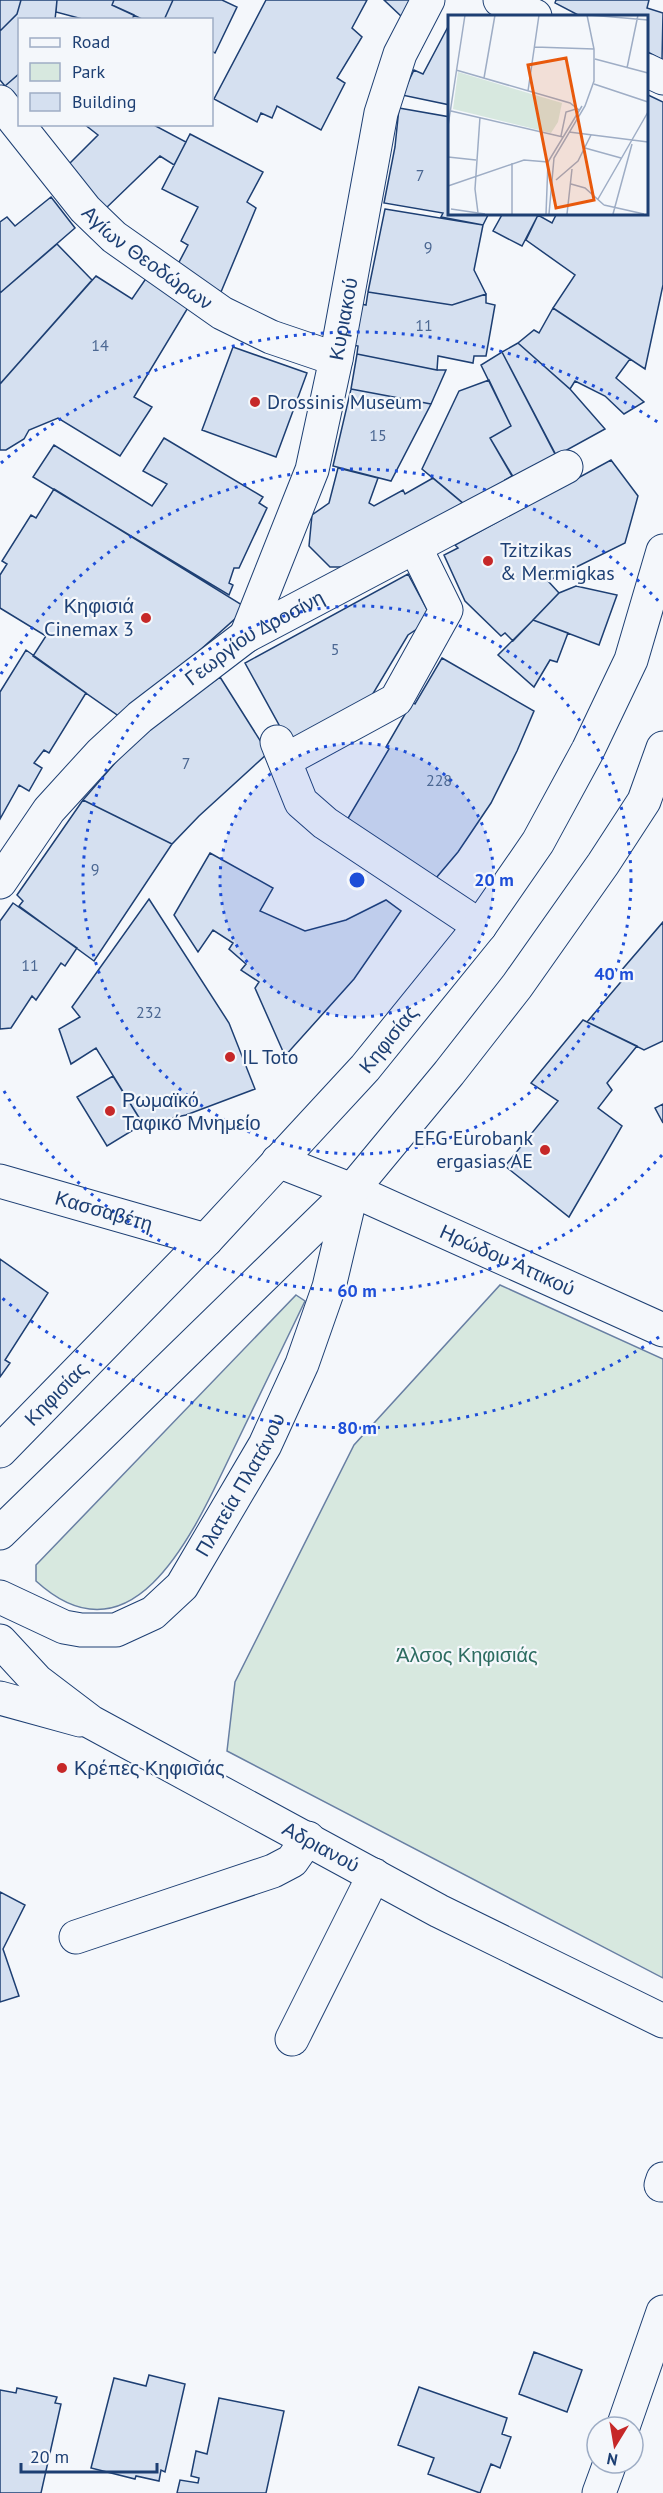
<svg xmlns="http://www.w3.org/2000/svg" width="663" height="2493" font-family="'PT Sans',sans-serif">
  <rect width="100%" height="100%" fill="#f4f7fb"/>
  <!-- green -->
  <path fill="#d7e8df" stroke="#687fa3" stroke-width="1.5" d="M500 1285 663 1359V1978L227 1751 235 1682 354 1445Z
    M296 1295 305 1301C282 1349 259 1396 236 1444 200 1517 138 1674 36 1581V1565Z"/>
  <!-- building -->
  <path fill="#d5e0f0" stroke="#1d3f73" stroke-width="1.5" d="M0 0H21L17 14 0 31Z
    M21 0H57L55 20H20V73L5 86 0 80V31L17 14Z
    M57 0H114L112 5 134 15 132 20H86L56 12Z
    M114 0H173L164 20H144L112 5Z
    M173 0H222L237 7 215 53 212 51V20H164Z
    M266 0H367L352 28 362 37 337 78 345 83 321 130 277 106 272 118 261 113 257 122 214 99Z
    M384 0H411L402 17Z
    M556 0H649L647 8 663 13 662 60 646 51V16H580L555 3Z
    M450 23V105L402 95 414 70 423 74Z
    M20 73V104L5 86Z
    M646 94 663 102V285L645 369 553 308 575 275 526 240 538 215 552 223 557 213H646Z
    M399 108 450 117V213H489L483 225 441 217 443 213 384 203 395 147Z
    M84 124H152L186 142 174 165 160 156 102 212 66 167 98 135Z
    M190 134 263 172 247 202 256 208 221 292 176 268 188 245 181 241 198 207 162 189Z
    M51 197 75 228 0 293V222L7 217 15 226Z
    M385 209 483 225 474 270 486 294 452 305 368 292Z
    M503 213H534L538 215 522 246 493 231Z
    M57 244 92 280 0 384V293Z
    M96 276 132 299 147 277 189 306 134 397 152 407 120 456 58 418 29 430 24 439 6 450H0V384Z
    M368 292 452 305 486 294V303L495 305 486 356H474L473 363 438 356 437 370 357 354 358 346 353 345 361 304 366 305Z
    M553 308 630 359 616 378 644 402 624 414 605 396 575 381 570 389 518 343 534 330 539 333Z
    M518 343 570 389 605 429 556 456 502 352Z
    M233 347 307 373 276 457 202 430Z
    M502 352 558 459 515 480 490 438 511 426 481 365Z
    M357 354 437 370H446L431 404 351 389Z
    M489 380 511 426 490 438 512 476 505 480 508 484 464 504 422 469 459 391Z
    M351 389 431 404 391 481 333 466Z
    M164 438 263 497 259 503 267 508 239 568H234L229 583 233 585 229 595 33 477 54 445 152 506 167 484 143 471Z
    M611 460 638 496 625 543 548 581 559 593 513 641 505 633 501 636 465 601 444 555 458 548 455 545Z
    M338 468 378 478 369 503 374 506 403 490 405 494 433 478 464 504 360 567H330L309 546 312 515 329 503Z
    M54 489 247 608 123 719 33 656 46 636 0 608V575L7 564 2 561 31 515 36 518Z
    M408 574 432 619 408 635 368 702 289 743 245 663Z
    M576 586 617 595 599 645 533 620 559 593Z
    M533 620 568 633 557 662 550 660 534 687 498 655Z
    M26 650 86 693 49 753 44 750 34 763 42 768 29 791 19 785 0 819V692Z
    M442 658 534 711 517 751 491 803 458 852 436 878 344 825 389 749 386 747 412 702 415 704Z
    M220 677 268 753 199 816 172 844 83 800 121 756 164 717Z
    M83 800 172 844 94 961 19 906 23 901 17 895Z
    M210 853 273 888 260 911 305 931 346 920 386 900 401 911 354 979 285 1056 255 988 259 982 241 970 246 964 229 949 233 943 213 930 198 952 174 915Z
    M149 899 229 1023 255 1089 186 1115 143 1124 96 1048 71 1064 59 1029 80 1017 72 1007Z
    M13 903 77 948 65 966 61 963 36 1000 32 996 11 1028 0 1029V921Z
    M663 922V1041L644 1050 587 1022 625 977 620 972Z
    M583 1020 637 1046 607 1083 612 1090 598 1108 622 1126 569 1217 505 1166 558 1101 531 1083Z
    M113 1076 143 1124 107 1146 77 1097Z
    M663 1104V1123L655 1108Z
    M0 1259 48 1293 5 1360 10 1363 0 1377Z
    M0 1892 25 1905 3 1949 19 1996 0 2002Z
    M534 2352 582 2370 567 2412 519 2394Z
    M149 2375 185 2384 165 2472 161 2470 159 2481 136 2476 135 2479 91 2468 114 2378 146 2386Z
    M419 2387 507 2418 502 2434 511 2437 500 2468 491 2464 480 2493 428 2474 434 2458 398 2445Z
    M17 2388 57 2397 55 2403 61 2404 41 2493H0V2390L16 2393Z
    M219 2398 284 2411 266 2493H177L180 2480 198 2483 199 2478 191 2476 196 2451 207 2454Z"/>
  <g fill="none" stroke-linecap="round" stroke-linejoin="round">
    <defs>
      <g id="minor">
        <path d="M500 0 535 16"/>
        <path d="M646 70 663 78"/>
        <path id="s1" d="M0 102 85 209 114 237 222 313 271 337 336 359"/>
        <path id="s2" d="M246 636 312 470 336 359 381 113 400 54 428 0"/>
        <path d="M277 742 301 802 325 823 480 926"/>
        <path d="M293 756 396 700 446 610 415 547"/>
        <path id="s3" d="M0 882 49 810 101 753 140 717 246 636 566 467"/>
        <path id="s4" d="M278 1161 352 1190 663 1330"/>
        <path id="s5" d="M0 1181 206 1240"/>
        <path id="s6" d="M0 1597 64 1627 81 1630H116L153 1613 182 1586 265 1445 302 1364 329 1287 352 1190"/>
        <path id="s7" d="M0 1641 37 1681 91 1722 439 1911 663 2021"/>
        <path d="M0 1698 80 1720"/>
        <path d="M76 1937 273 1871 292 1861 308 1838"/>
        <path d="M292 2039 374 1875"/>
        <path d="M661 2185 663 2179"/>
        <path d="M623 2427 663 2312"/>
        <path d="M599 2493 610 2463"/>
      </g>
      <g id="major">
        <path id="s8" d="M0 1451 206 1240 365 1068 480 926 538 842 588 750 631 660 663 551"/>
        <path d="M0 1533 352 1190 449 1073 517 986 603 864 644 801 663 748"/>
      </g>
    </defs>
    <!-- minor casing -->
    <use href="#minor" stroke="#1d3f73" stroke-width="35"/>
    <!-- major casing -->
    <use href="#major" stroke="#1d3f73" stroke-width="35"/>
    <!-- minor -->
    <use href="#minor" stroke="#f4f7fb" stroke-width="33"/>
    <!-- major -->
    <use href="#major" stroke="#f4f7fb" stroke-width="33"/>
  </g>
  <!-- distance rings -->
  <circle cx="357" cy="880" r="137" fill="#1d4ed8" fill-opacity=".12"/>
  <g fill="none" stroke="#1d4ed8" stroke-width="3" stroke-dasharray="3 6">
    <circle cx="357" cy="880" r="137"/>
    <circle cx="357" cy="880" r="274"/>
    <path d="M662 1155A411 411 0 0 1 1 1086M1 674A411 411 0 0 1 662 605"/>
    <path d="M659 1337A548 548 0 0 1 1 1297M1 463A548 548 0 0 1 659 423"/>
  </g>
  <!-- markers -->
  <g fill="#c62828" stroke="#f4f7fb" stroke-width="2">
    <circle cx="255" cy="402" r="6"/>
    <circle cx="488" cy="561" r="6"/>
    <circle cx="146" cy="618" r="6"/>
    <circle cx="230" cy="1057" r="6"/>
    <circle cx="110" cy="1111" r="6"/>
    <circle cx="545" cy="1150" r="6"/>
    <circle cx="62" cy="1768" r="6"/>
  </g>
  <g text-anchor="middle" stroke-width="4.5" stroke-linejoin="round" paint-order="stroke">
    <!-- number labels -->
    <g font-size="16" fill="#4b6792">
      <text x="420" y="181">7</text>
      <text x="428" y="253">9</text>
      <text x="424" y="331">11</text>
      <text x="100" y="351">14</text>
      <text x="378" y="441">15</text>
      <text x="335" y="655">5</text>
      <text x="186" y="769">7</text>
      <text x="439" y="786">228</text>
      <text x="95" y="875">9</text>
      <text x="30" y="971">11</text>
      <text x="149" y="1018">232</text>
    </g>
    <!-- street labels -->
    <g font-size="20" fill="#1d3f73" stroke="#f4f7fb">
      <text dy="7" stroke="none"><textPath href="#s1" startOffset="216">Αγίων Θεοδώρων</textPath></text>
      <text dy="7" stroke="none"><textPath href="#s2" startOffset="333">Κυριακού</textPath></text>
      <text dy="7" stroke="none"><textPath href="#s3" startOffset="357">Γεωργίου Δροσίνη</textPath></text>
      <text dy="7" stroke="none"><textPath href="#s8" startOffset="566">Κηφισίας</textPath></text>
      <text dy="7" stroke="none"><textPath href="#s5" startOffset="108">Κασσαβέτη</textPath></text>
      <text dy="7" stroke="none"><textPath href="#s4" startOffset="250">Ηρώδου Αττικού</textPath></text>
      <text dy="7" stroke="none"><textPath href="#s8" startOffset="80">Κηφισίας</textPath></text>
      <text dy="7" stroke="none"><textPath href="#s6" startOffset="320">Πλατεία Πλατάνου</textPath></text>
      <text dy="7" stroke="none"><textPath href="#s7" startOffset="384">Αδριανού</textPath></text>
    </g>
    <!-- poi labels -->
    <g font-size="20" fill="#1d3f73" stroke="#f4f7fb" text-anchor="start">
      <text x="267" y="409">Drossinis Museum</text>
      <text x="500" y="557">Tzitzikas<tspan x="500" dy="23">&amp; Mermigkas</tspan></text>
      <text x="134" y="613" text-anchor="end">Κηφισιά<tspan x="134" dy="23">Cinemax 3</tspan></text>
      <text x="242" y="1064">IL Toto</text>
      <text x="122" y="1107">Ρωμαϊκό<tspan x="122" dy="23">Ταφικό Μνημείο</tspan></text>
      <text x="533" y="1145" text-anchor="end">EFG Eurobank<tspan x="533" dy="23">ergasias AE</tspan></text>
      <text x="74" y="1775">Κρέπες Κηφισιάς</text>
    </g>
    <!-- park labels -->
    <g font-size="20" fill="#2c6c60" stroke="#f4f7fb">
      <text x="467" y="1662">Άλσος Κηφισιάς</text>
    </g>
  </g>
  <!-- overview -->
  <g transform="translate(448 15)">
    <rect width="200" height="200" fill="#f4f7fb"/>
    <path d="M10 57 114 88 110 107 103 118 5 94Z" fill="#d7e8df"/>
    <path fill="none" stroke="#9eadc5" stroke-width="1.5" d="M141 0 200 5M87 32 146 34M147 44 200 58M179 53 190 0M8 55 122 88 131 95M36 63 47 0M146 69 200 87M80 76 91 0M3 96 115 122M0 111 17 0M121 117 200 127M113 121 118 97 128 94M137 133 173 143M0 142 28 145M108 165 130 146 143 120M123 169 137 173 156 190M0 171 76 145 100 147M150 184 200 97M156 190 196 199M3 194 37 199M30 198 27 174 32 102M64 199V148M98 199 100 147 134 91M101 199 106 143 137 91 146 66V34L139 0M119 199 124 154M165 199 184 129"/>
    <path fill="#e8590c" fill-opacity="0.15" stroke="#e8590c" stroke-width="3" d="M118 43 146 185 108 193 80 50Z"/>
    <rect width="200" height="200" fill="none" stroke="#1d3f73" stroke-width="3"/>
  </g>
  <circle cx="357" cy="880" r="9" fill="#1d4ed8" stroke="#f4f7fb" stroke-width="3"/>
  <g font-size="18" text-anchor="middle" font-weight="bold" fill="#1d4ed8" stroke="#f4f7fb" stroke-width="4.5" stroke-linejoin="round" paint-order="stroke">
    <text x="494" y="886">20 m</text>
    <text x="614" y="980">40 m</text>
    <text x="357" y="1297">60 m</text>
    <text x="357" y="1434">80 m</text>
  </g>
  <!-- legend -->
  <rect x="18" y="18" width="195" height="108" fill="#f4f7fb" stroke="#9eadc5" stroke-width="1.5"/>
  <rect x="30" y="38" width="30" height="9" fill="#f4f7fb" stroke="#9eadc5" stroke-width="1.5"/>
  <text x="72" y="48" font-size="18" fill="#1d3f73">Road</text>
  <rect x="30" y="63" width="30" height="18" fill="#d7e8df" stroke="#9eadc5" stroke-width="1.5"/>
  <text x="72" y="78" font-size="18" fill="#1d3f73">Park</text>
  <rect x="30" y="93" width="30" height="18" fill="#d5e0f0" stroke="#9eadc5" stroke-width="1.5"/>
  <text x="72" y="108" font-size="18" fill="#1d3f73">Building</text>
  <!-- north arrow -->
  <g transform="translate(615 2445) rotate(191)"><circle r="28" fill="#f4f7fb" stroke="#9eadc5" stroke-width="1.5"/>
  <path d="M0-4.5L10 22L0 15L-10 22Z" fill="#c62828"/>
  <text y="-9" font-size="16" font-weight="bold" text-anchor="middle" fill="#1d3f73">N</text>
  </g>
  <!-- scale -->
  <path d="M21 2463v9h136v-9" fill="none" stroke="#1d3f73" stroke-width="3"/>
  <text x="30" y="2463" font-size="18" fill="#1d3f73" stroke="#f4f7fb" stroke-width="4.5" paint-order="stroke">20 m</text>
</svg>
